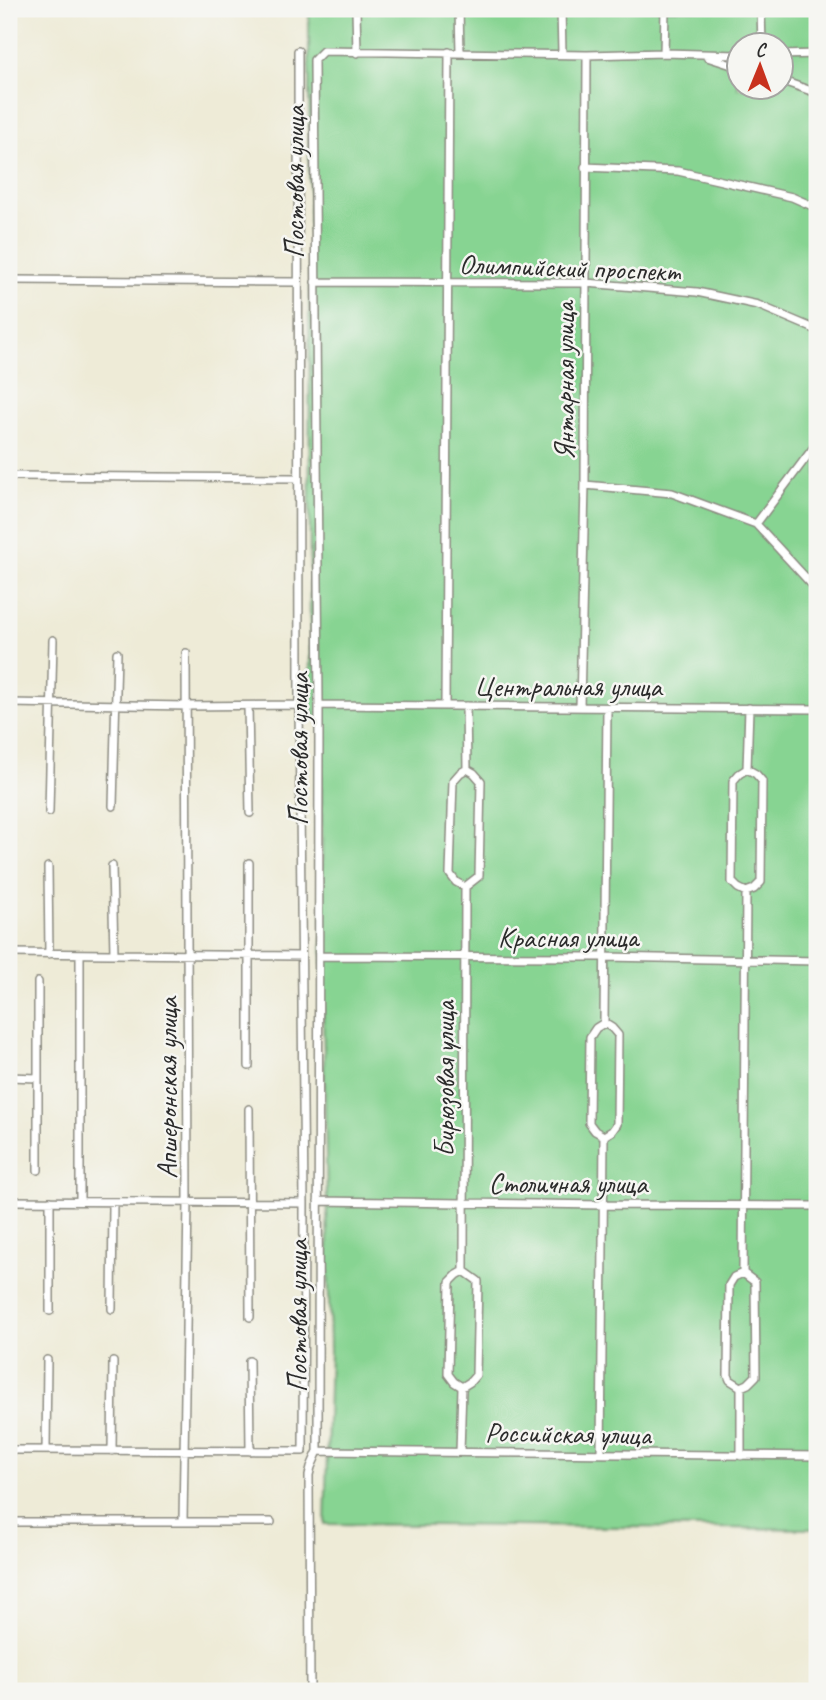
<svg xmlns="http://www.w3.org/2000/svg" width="826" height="1700" font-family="Caveat,sans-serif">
  <rect width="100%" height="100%" fill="#f6f6f2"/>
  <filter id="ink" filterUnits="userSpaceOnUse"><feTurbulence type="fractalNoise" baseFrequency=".0143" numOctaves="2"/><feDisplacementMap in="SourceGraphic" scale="14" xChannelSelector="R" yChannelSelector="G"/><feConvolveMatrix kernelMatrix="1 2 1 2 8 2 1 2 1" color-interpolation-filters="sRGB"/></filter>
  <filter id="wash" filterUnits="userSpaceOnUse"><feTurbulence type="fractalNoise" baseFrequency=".00686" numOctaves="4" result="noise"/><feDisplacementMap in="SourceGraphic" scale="28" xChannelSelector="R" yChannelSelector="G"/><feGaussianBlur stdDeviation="1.57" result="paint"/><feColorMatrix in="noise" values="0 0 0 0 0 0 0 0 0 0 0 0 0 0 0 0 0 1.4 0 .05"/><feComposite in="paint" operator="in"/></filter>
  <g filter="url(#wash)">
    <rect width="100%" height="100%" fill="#eeebd7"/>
    <!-- green -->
    <path fill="#87d492" stroke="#59805e" stroke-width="2" fill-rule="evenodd" d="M309 9H817V1529L325 1524 330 1351 323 1012 321 727 310 706ZM738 46H780V88H738Z"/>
  </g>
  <g filter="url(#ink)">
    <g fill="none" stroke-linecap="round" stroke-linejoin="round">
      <defs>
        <path id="minor" d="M356 9 357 53
          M459 9 460 53
          M561 9 562 53
          M761 9 762 46
          M664 53 665 9
          M780 55 817 54
          M707 57 738 67
          M780 80 817 93
          M585 167 678 171 792 197 817 208
          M9 280 298 282
          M315 282 586 283 697 292 758 305 817 330
          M9 476 298 478
          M585 485 672 493 756 524 817 590
          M756 524 817 443
          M9 703 187 706 299 705
          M319 705 817 709
          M248 706 250 813
          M445 706 449 52
          M580 707 585 485 587 55
          M113 806 117 653
          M49 812 53 640
          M249 863V1066
          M112 866 114 954
          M48 867 49 954
          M465 887 479 876 481 781 474 773 467 769
          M746 892 738 888 732 882 733 781 739 774 747 769
          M9 953 301 956
          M319 956 606 957 817 961
          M604 1023 612 1028 618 1035 617 1124 612 1131 604 1136
          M9 1077 38 1078
          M249 1109 250 1317
          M38 1170V982
          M9 1201 304 1203
          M80 1201V954
          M318 1201 604 1205 817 1206
          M112 1309 113 1202
          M50 1311V1201
          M249 1361 250 1451
          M462 1387 454 1382 448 1374 450 1282 457 1275 464 1271
          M741 1387 730 1380 728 1375 729 1285 734 1277 743 1273
          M9 1450 303 1451 304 1203 299 705 298 51
          M46 1450 47 1360
          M112 1451 113 1362
          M318 1451 817 1456
          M460 1452 462 1387 470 1382 476 1375 478 1281 464 1271 465 887 456 882 450 874 453 781 460 773 467 769 466 706
          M601 1454 604 1136 595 1131 589 1123 590 1037 596 1028 604 1023 607 708
          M741 1456V1387L748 1384 756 1376 755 1282 743 1273 746 892 754 889 761 882 762 781 756 774 747 769 749 708
          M9 1522H271
          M183 1522 188 1202 186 653
          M310 1691 309 1475 311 1467 318 1451 319 705 314 60 323 51 587 55 664 53 738 55"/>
      </defs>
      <!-- minor casing -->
      <use href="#minor" stroke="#8c8b81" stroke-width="10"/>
      <!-- minor -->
      <use href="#minor" stroke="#fff" stroke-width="7"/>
    </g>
  </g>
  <g text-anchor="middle" stroke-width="5" stroke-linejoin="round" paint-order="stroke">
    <!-- street labels -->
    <g font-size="28" fill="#2b2b2b" stroke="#f6f6f2">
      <text transform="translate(294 182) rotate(-90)" y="10">Постовая улица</text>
      <text transform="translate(570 267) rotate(2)" y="10">Олимпийский проспект</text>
      <text transform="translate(564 381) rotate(-90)" y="10">Янтарная улица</text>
      <text x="568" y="696">Центральная улица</text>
      <text transform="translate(298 749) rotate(-90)" y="10">Постовая улица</text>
      <text x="568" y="947">Красная улица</text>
      <text transform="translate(444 1079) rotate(-90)" y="10">Бирюзовая улица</text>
      <text transform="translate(167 1088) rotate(-90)" y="10">Апшеронская улица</text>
      <text x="568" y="1193">Столичная улица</text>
      <text transform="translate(297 1316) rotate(-90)" y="10">Постовая улица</text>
      <text transform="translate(568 1433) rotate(1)" y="10">Российская улица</text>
    </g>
  </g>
  <!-- margin -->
  <rect width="826" height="1700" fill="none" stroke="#f6f6f2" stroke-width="35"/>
  <!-- north arrow -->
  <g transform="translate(760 66) rotate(1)"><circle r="33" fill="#f6f6f2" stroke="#a5a5a2" stroke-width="2"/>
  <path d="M0-5L12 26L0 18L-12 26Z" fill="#c8321e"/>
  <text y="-10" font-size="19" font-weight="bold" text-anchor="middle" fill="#2b2b2b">С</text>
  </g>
</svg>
